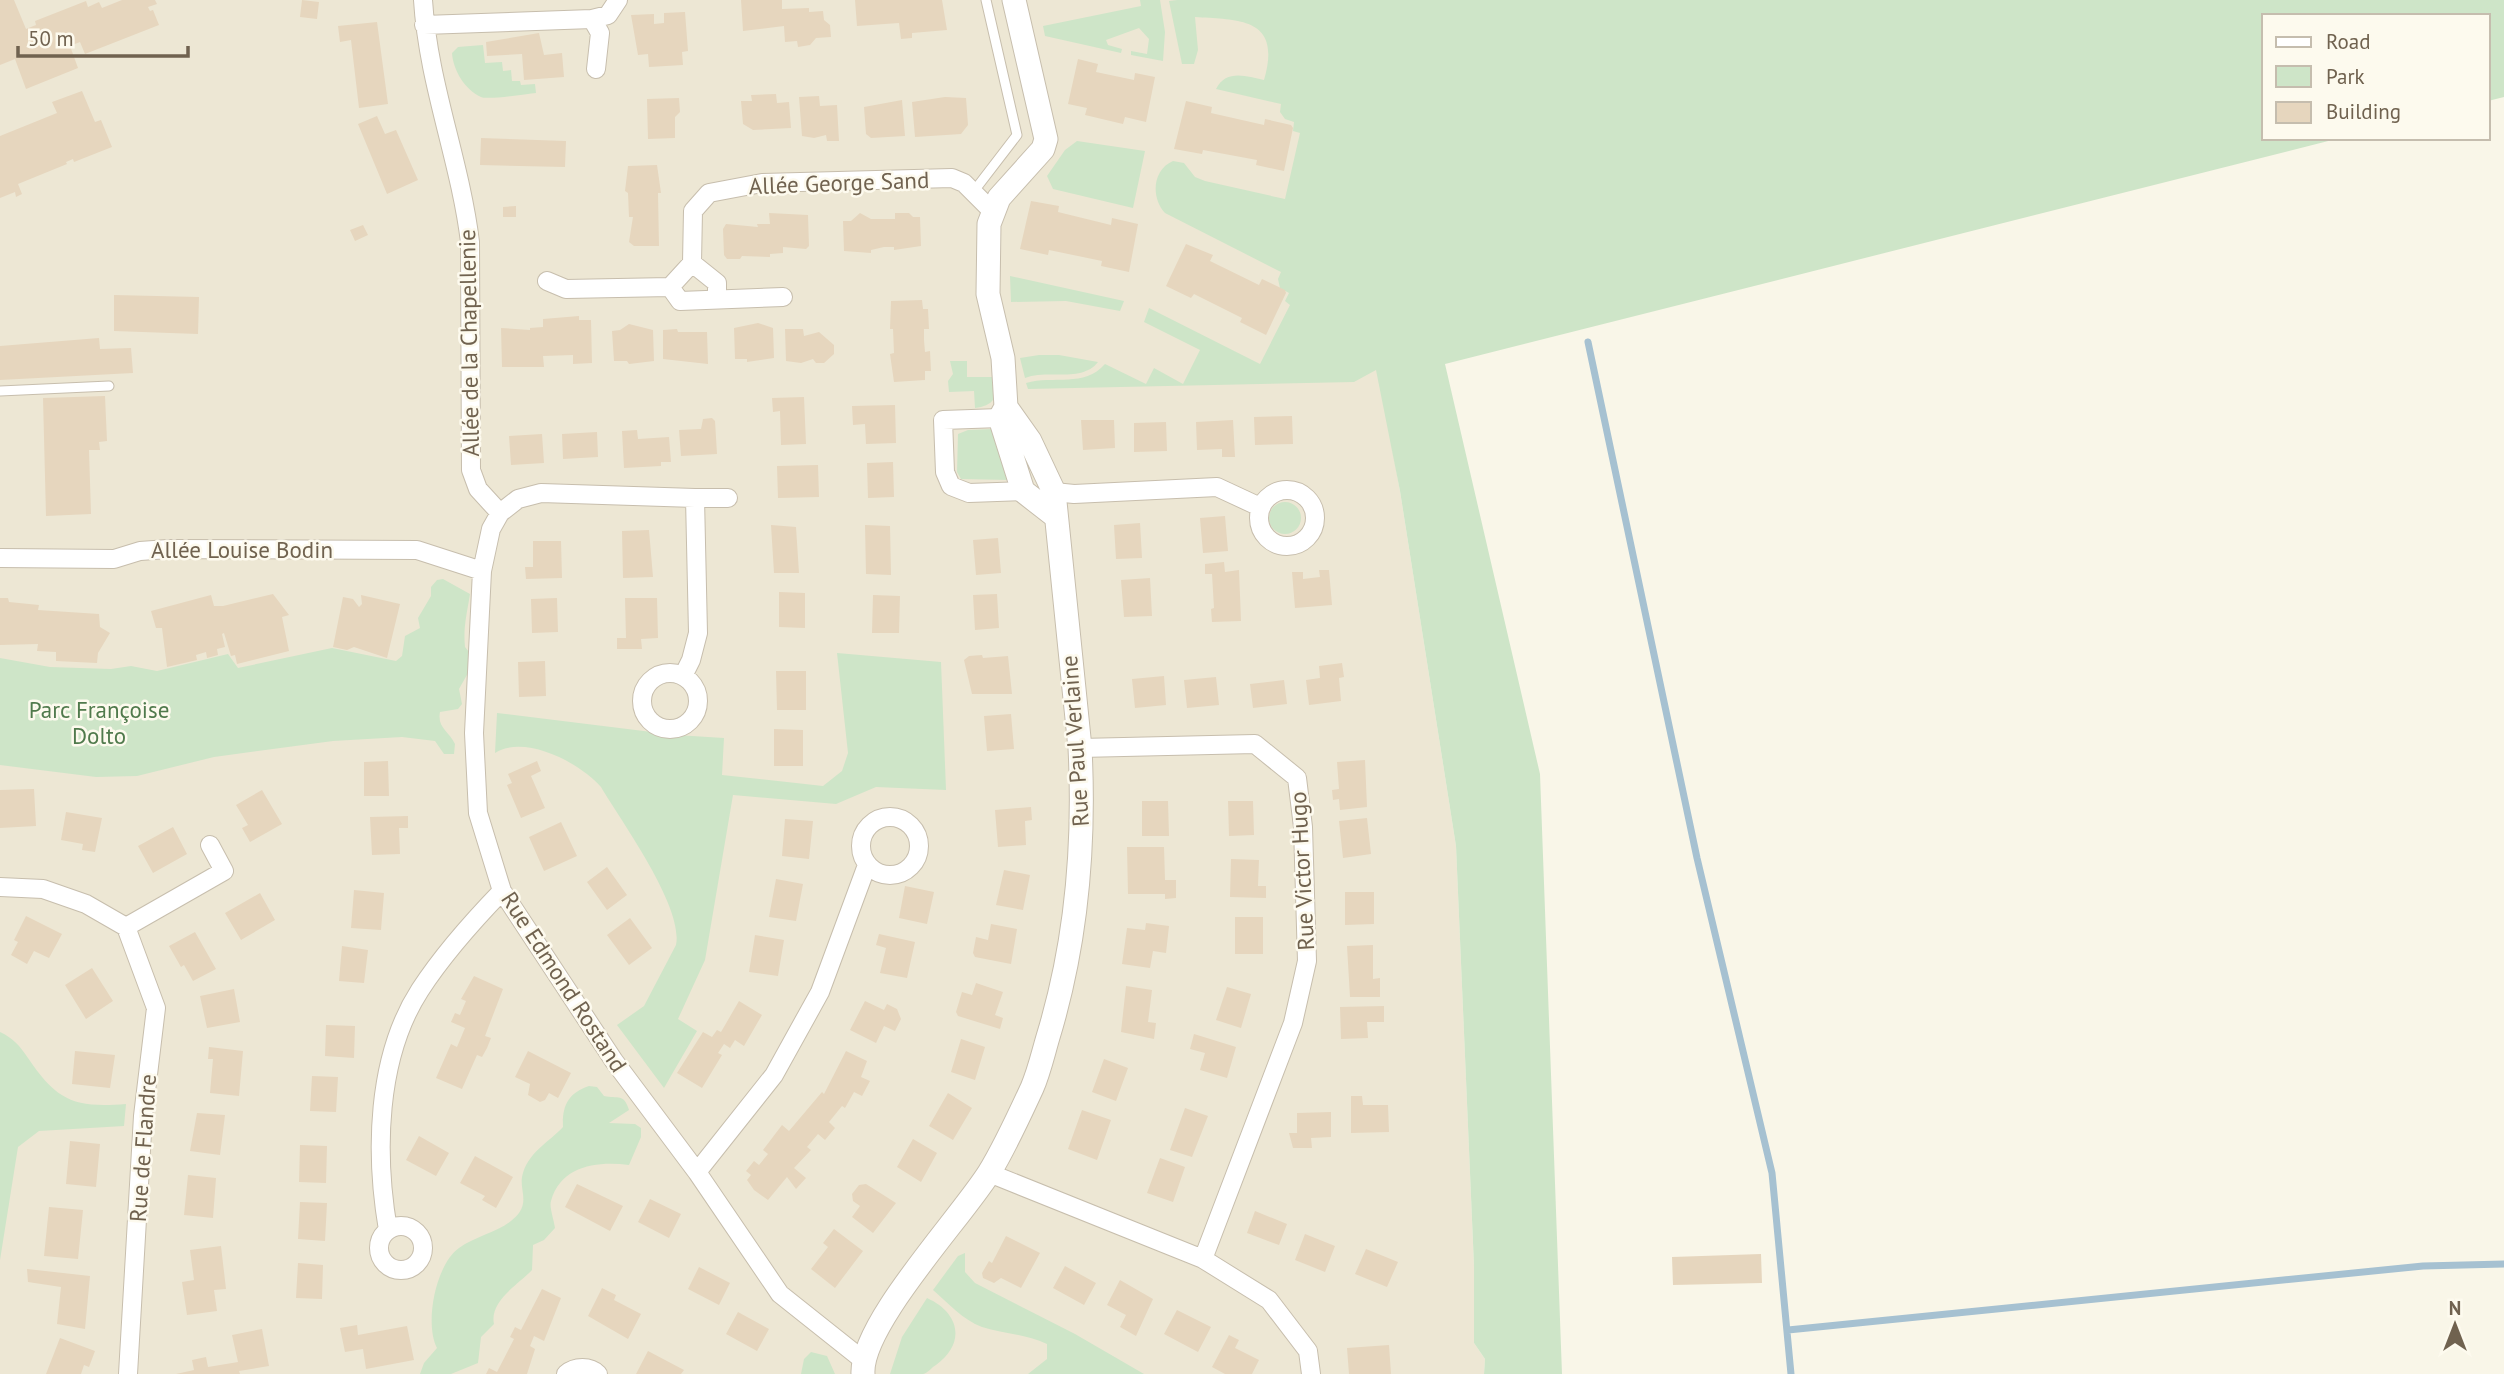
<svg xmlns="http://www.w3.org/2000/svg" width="2504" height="1374" font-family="'PT Sans',sans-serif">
  <rect width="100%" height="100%" fill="#f9f6e8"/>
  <!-- residential -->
  <path fill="#ede7d4" d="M0 0H1311L1400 491 1456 846 1474 1266V1343L1485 1359 1484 1374H0Z"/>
  <!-- green -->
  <path fill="#cee5c8" d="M1140 0H1160L1165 32 1163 61 1131 55V51L1147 54 1149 39 1139 28 1106 40 1108 45 1122 49 1121 53 1045 36 1043 26 1141 6Z
    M1177 0H2504V97L2488 101V16H2264V138H2340L1445 364 1540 774 1562 1374H1484L1485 1359 1474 1343V1266L1456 846 1400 491 1376 370 1354 382 1028 389 1026 383C1054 375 1084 388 1105 364L1146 384 1154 368 1183 384 1200 350 1144 322 1149 308 1260 364 1290 305 1285 301 1289 293 1280 288 1278 279 1281 272 1165 213C1151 198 1152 170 1173 161L1184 163 1195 177 1205 181 1285 199 1300 133 1293 131 1294 122 1285 119 1280 112 1281 104 1216 89C1226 69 1246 76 1264 80 1282 18 1241 20 1195 17L1198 50 1194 64H1182L1169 1Z
    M483 45 485 63 502 62 503 71 511 70 512 81H520L521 85 535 84 536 93C526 94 488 100 481 97 465 90 453 70 452 53L458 47Z
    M1077 141 1145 151 1133 208 1053 189 1047 176 1065 150Z
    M1010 276 1124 301 1120 311 1066 301 1011 302Z
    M1039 355H1059L1098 362C1082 383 1048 369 1025 378L1020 358Z
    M950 361H967V377H997C998 395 996 405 975 408L974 391 949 392 948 381 953 374Z
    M993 429 1010 480 961 479 957 472 958 434 968 430Z
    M1269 518a16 16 0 1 1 32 0a16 16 0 1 1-32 0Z
    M443 579 470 594C467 613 463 628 465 647L469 652 468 673 459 689 462 704 458 709 440 712C437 728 449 731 455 744L454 754H444L435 741 402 737 333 741 214 757 137 776 96 777 0 765V658L50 667 111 669 131 666 157 671 228 654 238 668 332 648 396 661 402 656 405 636 420 628 418 618 431 596V587L437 580Z
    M837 653 941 662 946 790 876 787 836 804 733 795 705 960 678 1019 697 1031 664 1088 617 1025 644 1006 676 945C684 907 621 821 601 787 580 763 525 734 495 753L497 713 676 735 724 738 722 775 823 786 842 771 848 753Z
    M0 1032C13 1038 20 1046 28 1058 57 1101 74 1108 126 1104L124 1126 39 1131 18 1147 0 1260Z
    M589 1086 597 1087 604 1096C618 1099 624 1093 629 1110L609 1123 635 1124 641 1128V1137L629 1165C598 1161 561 1165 551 1201 549 1207 554 1220 555 1228L544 1240 533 1245 532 1270C519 1284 489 1301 494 1324L481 1337 478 1363 451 1374H420L424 1363 437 1348C424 1323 436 1264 459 1248 478 1234 504 1232 519 1213 528 1200 520 1190 522 1177 527 1153 548 1143 563 1127 562 1106 568 1093 589 1086Z
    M965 1253V1272L975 1283 1075 1334 1144 1374H1028L1047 1359V1344C1026 1334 1004 1334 982 1327 963 1320 948 1303 933 1290L958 1256Z
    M927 1298C960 1313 966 1343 936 1365 932 1367 928 1373 923 1374 914 1374 900 1374 890 1374L902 1337Z
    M811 1352 827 1356 835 1374H801L804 1359Z"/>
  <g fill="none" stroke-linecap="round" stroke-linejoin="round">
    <!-- stream -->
    <path stroke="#a6c1d1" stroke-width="7" d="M1588 342 1697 858 1772 1173 1791 1374
      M1788 1330 2423 1266 2504 1264"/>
  </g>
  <!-- building -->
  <path fill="#e6d6be" d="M0 0H14L26 29 36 25 35 21 86 1 88 7 99 2 102 8 122 0H155L157 4 148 7 150 11 153 10 159 25 85 54 80 42 70 46 78 68 26 89 15 59 0 65Z
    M302 0 319 2 317 19 300 17Z
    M741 0H782V9L809 8V12L823 11 824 20 830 25 831 37 816 38 810 45 798 47 797 41 785 42 784 26 743 31Z
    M855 0H942L947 30 912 33V38L901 39 899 23 857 26Z
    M685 12 688 51 682 52 683 65 649 67 648 54 638 55 631 15 654 14V24L664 23V13Z
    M377 22 388 104 359 108 351 40 340 42 338 26Z
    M539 33 544 55 562 53 564 77 524 80 522 54 487 56 486 42Z
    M1078 59 1098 64 1096 72 1134 80 1135 73 1155 77 1146 122 1125 117 1123 124 1085 115 1087 108 1068 104Z
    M82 91 95 122 101 120 112 147 74 162 73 159 66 162 67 164 18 184 22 194 16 197 15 192 0 198V136L57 113 52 102Z
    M776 94 777 103 789 102 791 128 753 130 743 124 741 101H752L751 95Z
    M819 96 820 106 837 105 839 141H827L826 135 814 138 802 136 799 97Z
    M945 97 966 98 968 125 961 134 915 137 912 102Z
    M679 98 680 112 675 117V138L648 139 647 99Z
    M902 100 905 136 871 138 866 134 864 107Z
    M1186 101 1212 107 1211 113 1264 125 1265 119 1291 125 1293 128 1284 171 1256 165 1257 160 1203 150 1202 154 1174 149Z
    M377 116 385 134 396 130 418 180 387 194 358 124Z
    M481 138 566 141 565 167 480 165Z
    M657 165 661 193H658L659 246H634L629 242 633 217H629L628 193 625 191 628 166Z
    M1031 201 1059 206 1058 212 1111 225 1112 218 1138 224 1129 272 1101 266 1102 261 1049 250 1048 255 1020 249Z
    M516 206V217H503V207Z
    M769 213 808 215 809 246 806 249 783 247V253L770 254V257L742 256 740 259H727L724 255 723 229 726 224 758 227 757 224H770Z
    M860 213 871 219H895V213H909L913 217H920L921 246 894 250V247H884L871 250V253L844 251 843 221H851Z
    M363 225 368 235 355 241 350 230Z
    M1186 244 1213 255 1210 261 1259 285 1262 279 1285 290 1286 293 1266 335 1240 322 1242 318 1194 294 1191 298 1166 286Z
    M114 295 199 297 198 334 114 331Z
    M922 300 923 309H928L929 329H924V340L925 352 930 351 931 371H925V380L894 382 890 354 894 353 893 329H890L891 301Z
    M579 316V320H591L592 363 573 364V355L543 356 544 367H502L501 328 530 330V328L543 327V319Z
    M758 323 773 328 774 358 747 362V359H735L734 328Z
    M629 324 653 330 654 361 629 364 627 361H614L612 331 620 330Z
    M677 329 678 332H707L708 364 663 359V330Z
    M785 329H803L804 336 819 332 834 345V354L824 363H816L813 359 801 363 786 361Z
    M99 338 100 349 131 348 133 373 0 380V346Z
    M105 396 107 441 99 442 100 450H89L91 514 46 516 43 398Z
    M804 397 806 444 781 445 780 411 773 412 772 398Z
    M895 405 896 443 866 444 865 424 853 425 852 406Z
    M1292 416 1293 444 1255 445 1254 417Z
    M712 418 715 421 717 454 681 456 679 430 701 429 703 419Z
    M1081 420H1114L1115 448 1083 450Z
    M1233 420 1235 457H1222V449L1197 450 1196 422Z
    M1166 422 1167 451 1134 452V423Z
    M637 430 638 439 669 437 671 462H661V466L624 468 622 431Z
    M597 432 598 457 563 459 562 434Z
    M542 434 544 463 511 465 509 436Z
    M893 462 894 497 868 498 867 463Z
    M818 465 819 497 778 498 777 466Z
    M1225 516 1228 551 1203 553 1200 518Z
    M1140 523 1142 558 1116 559 1114 525Z
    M771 525 796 527 799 573H774Z
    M865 525 890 526 891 575 866 574Z
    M649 530 653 577 623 578 622 531Z
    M998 538 1001 573 976 575 973 540Z
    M533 541H561L562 578 526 579 525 567H533Z
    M1224 562 1225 572 1239 570 1241 621 1212 622 1211 609 1214 608 1212 574H1205V564Z
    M1319 570H1329L1332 605 1295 608 1292 572H1303V579L1320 577Z
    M1150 578 1152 616 1124 617 1121 580Z
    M779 592 805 593V628L779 627Z
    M273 594 289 615 282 617 289 651 237 664 235 655 231 656 224 633 222 634 225 647 217 649 218 655 207 658 206 652 196 655 197 660 167 667 162 628H156L151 611 211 595 214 606H223Z
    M997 594 999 628 975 630 973 595Z
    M361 595 400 604 387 658 354 647 347 650 333 647 343 597 353 599 359 607 362 604Z
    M873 595 900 596 899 633H872Z
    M0 598H8L9 602 39 605 38 610 99 614 100 627 110 633 98 653 97 663 56 661V652L37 651 38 644 0 645Z
    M557 598 558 632 532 633 531 599Z
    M625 598H657L658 638 641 639 642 649H617V638H626Z
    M982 655 983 658 1008 656 1012 694H972L964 660 969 656Z
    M545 661 546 696 519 697 518 662Z
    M1342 663 1344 677 1339 678 1341 701 1309 705 1306 680 1320 678 1319 666Z
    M776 671H806V710H777Z
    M1164 676 1166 705 1135 708 1132 679Z
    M1216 677 1219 705 1187 708 1184 680Z
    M1284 680 1287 704 1253 708 1250 684Z
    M1011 714 1014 749 987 751 984 716Z
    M774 729 803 730V766H774Z
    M1365 760 1367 807 1340 810 1339 799 1333 800 1332 790 1339 789 1337 762Z
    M388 761 389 796H364V762Z
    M537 761 541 771 531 776 545 808 521 818 507 785 512 783 508 774Z
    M34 789 36 826 0 828V790Z
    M262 790 282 824 250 842 242 828 248 825 236 805Z
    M1142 801H1168L1169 836H1142Z
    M1228 801H1253L1254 835 1229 836Z
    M1031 807 1032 820 1025 821 1026 845 998 847 995 810Z
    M66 812 102 818 95 852 82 850 83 844 61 840Z
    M408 816V828H399L400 854 372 855 370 817Z
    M1367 818 1371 854 1343 858 1339 821Z
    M785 819 813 821 809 859 782 856Z
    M561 822 577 856 544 871 529 837Z
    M173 827 187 854 153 873 138 846Z
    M1127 847H1164L1165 880H1176V898L1165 899V894H1128Z
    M1231 859 1259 860 1258 886H1266V898L1230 897Z
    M607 867 627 895 607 910 587 882Z
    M1004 870 1030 875 1023 910 996 905Z
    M776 879 803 884 796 921 769 917Z
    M905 886 934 892 927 924 899 918Z
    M354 890 384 893 381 930 351 928Z
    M1345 892H1374V924L1345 925Z
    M260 893 275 920 241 940 225 913Z
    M26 916 62 934 49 958 34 951 27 964 11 955 18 942 14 940Z
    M1235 917H1263V954H1235Z
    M630 918 652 948 629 965 607 935Z
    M1146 923 1169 926 1166 953 1153 951 1150 968 1122 964 1127 928 1145 930Z
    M991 924 1017 929 1011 964 975 957 973 953 976 937 988 940Z
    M195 932 216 969 193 981 184 965 181 967 169 946Z
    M879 934 915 942 907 978 880 973 886 948 876 945Z
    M755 935 784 940 778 976 749 972Z
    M1373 945V979L1380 978V997H1350L1347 946Z
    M342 946 368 950 364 983 339 981Z
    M92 968 113 1001 86 1019 65 985Z
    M474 976 503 989 485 1036 491 1038 487 1048 482 1057 477 1055 462 1089 436 1078 451 1044 457 1047 465 1028 451 1022 455 1013 460 1015 466 1001 461 999Z
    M976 983 1003 992 995 1015 1003 1018 1000 1029 958 1016 956 1012 962 992 972 995Z
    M1126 986 1152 990 1148 1022 1156 1023 1154 1039 1121 1032Z
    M1227 987 1251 994 1241 1028 1216 1020Z
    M234 989 240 1022 207 1028 200 996Z
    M739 1001 762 1015 744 1046 735 1040 730 1048 724 1044 718 1053 722 1055 702 1088 677 1073 703 1032 712 1037 717 1030 721 1032Z
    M865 1001 884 1010 887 1004 897 1009 901 1019 895 1031 884 1026 876 1043 850 1030Z
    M1384 1006V1022H1367L1368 1038 1341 1039 1340 1007Z
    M326 1025 355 1026 354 1058 325 1056Z
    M1194 1034 1236 1047 1227 1078 1200 1070 1205 1053 1190 1049Z
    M961 1039 985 1047 975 1080 951 1072Z
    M209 1047 243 1051 239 1096 210 1093 213 1059H208Z
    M75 1051 115 1055 110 1088 72 1084Z
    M528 1051 571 1073 558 1098 549 1093 545 1100 540 1102 528 1095 530 1084 515 1077Z
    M846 1051 867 1061 861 1077 870 1081 862 1096 854 1092 845 1108 842 1106 829 1122 835 1128 825 1140 818 1134 807 1147 811 1150 794 1168 806 1178 796 1189 787 1177 768 1200 754 1190 747 1180 751 1175 746 1171 754 1161 759 1165 768 1154 763 1150 782 1125 789 1131 822 1092 824 1094Z
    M1104 1059 1128 1068 1116 1101 1092 1092Z
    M312 1076 338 1077 336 1112 310 1111Z
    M948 1093 972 1108 953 1140 929 1126Z
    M1351 1096H1362L1363 1105H1388L1389 1132 1351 1133Z
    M1185 1108 1208 1116 1192 1157 1170 1150Z
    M1082 1110 1111 1120 1097 1160 1068 1149Z
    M1331 1112V1137L1311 1138 1312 1148H1293L1289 1133H1297V1113Z
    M197 1113 225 1115 220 1155 190 1151Z
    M419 1136 449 1153 436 1176 406 1160Z
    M913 1139 937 1153 921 1182 897 1167Z
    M70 1141 100 1144 96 1187 66 1184Z
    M300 1145 327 1146 326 1183 299 1182Z
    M475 1156 513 1177 496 1208 482 1200 485 1196 460 1183Z
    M1160 1158 1185 1167 1173 1202 1147 1193Z
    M188 1175 216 1178 213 1218 184 1215Z
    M577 1184 623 1206 610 1231 565 1207Z
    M866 1184 896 1203 873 1233 852 1217 860 1206 853 1201 852 1194 859 1185Z
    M650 1199 681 1214 669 1238 638 1222Z
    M300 1202 327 1203 325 1241 298 1239Z
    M49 1207 83 1210 78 1259 44 1256Z
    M1255 1211 1287 1224 1279 1245 1247 1233Z
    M834 1229 863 1251 835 1288 811 1269 828 1247 823 1243Z
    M1305 1234 1335 1246 1325 1272 1295 1260Z
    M1006 1236 1040 1253 1021 1288 1001 1278 994 1283 983 1278 982 1273 989 1261 992 1263Z
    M221 1246 226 1289 214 1290 217 1311 187 1315 182 1282 194 1280 190 1250Z
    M1366 1249 1398 1262 1387 1287 1355 1274Z
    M1761 1254 1762 1283 1673 1285 1672 1257Z
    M298 1263 323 1265 322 1299 296 1298Z
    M1065 1266 1096 1283 1084 1305 1053 1288Z
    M699 1267 730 1283 719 1305 688 1289Z
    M27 1269 90 1276 85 1329 57 1324 61 1287 28 1282Z
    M1120 1280 1153 1299 1136 1336 1120 1327 1126 1315 1107 1305Z
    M602 1288 616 1295 614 1300 641 1314 628 1339 588 1316Z
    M542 1289 561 1298 544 1341 534 1336 530 1346 535 1349 527 1374H486L489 1368 497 1372 514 1339 510 1337 515 1327 521 1330Z
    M1177 1310 1211 1327 1198 1352 1164 1334Z
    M738 1312 769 1329 757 1351 726 1334Z
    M357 1325 358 1335 407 1326 414 1360 366 1369 363 1349 345 1352 340 1328Z
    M262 1329 269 1366 239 1371 240 1374H176L194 1370 192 1360 206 1357 208 1367 238 1362 232 1335Z
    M1229 1335 1239 1340 1235 1348 1259 1360 1252 1374H1225L1212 1367Z
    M60 1338 95 1351 89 1367 84 1365 81 1374H46Z
    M1389 1345 1391 1374H1349L1347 1348Z
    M648 1351 684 1370 681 1374H636Z"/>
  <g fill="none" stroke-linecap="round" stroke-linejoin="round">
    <defs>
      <path id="service" d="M974 191 1017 135 986 0
        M0 391 109 386"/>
      <path id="minor" d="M423 0C428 83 460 160 470 242L471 470 478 489 500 513
        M592 19 608 15 618 0
        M424 25 592 19 600 33 596 69
        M692 263 717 283V298
        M547 281 566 289 670 287 692 263 693 211 709 193 762 183 952 178 964 183 992 211
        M670 287 680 301 783 297
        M1000 418 943 420 945 472 951 486 969 493 1023 491
        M1259 518a28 28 0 1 1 56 0a28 28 0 1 1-56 0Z
        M1054 492 1074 494 1217 487 1260 507
        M695 498H728
        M0 558 114 559 140 551 168 549 417 550 482 571
        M642 701a28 28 0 1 1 56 0a28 28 0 1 1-56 0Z
        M683 676 691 660 698 633 695 498 541 493 518 499 500 513 491 529 482 571 474 733 478 813 502 891 614 1061 697 1172 780 1294 863 1360
        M1080 748 1255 744 1297 778 1303 827 1307 961 1293 1023 1203 1259
        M861 846a29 29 0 1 1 58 0a29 29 0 1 1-58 0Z
        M0 887 43 889 86 904 126 927 156 1008 143 1116 128 1374
        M126 927 224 871 210 845
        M697 1172 774 1075 820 992 867 865
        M989 1173 1203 1259 1269 1300 1308 1351 1311 1374
        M379 1248a22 22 0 1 1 44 0a22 22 0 1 1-44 0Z
        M388 1230C375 1154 376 1058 420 990 444 953 472 922 502 891
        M566 1374C575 1366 590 1366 598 1374"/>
      <path id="tertiary" d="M1006 407 1003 358 988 294 989 224 999 198 1043 149 1046 139 1014 0
        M1006 407 1000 418 1023 491 1055 516
        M863 1374C860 1325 960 1219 989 1173 1005 1147 1019 1116 1032 1088 1039 1072 1043 1054 1048 1037 1077 942 1085 846 1080 748L1054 492 1030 441 1006 407"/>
    </defs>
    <!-- service casing -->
    <use href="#service" stroke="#c7bead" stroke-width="11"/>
    <!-- minor casing -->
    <use href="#minor" stroke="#c7bead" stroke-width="20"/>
    <!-- tertiary casing -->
    <use href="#tertiary" stroke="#c7bead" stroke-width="25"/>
    <!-- service -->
    <use href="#service" stroke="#fff" stroke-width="9"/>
    <!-- minor -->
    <use href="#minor" stroke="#fff" stroke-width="18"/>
    <!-- tertiary -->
    <use href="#tertiary" stroke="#fff" stroke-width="23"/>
  </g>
  <g text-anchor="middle" stroke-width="5" stroke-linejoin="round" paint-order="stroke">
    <!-- street labels -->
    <g font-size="23" fill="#70624f" stroke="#fdfaee">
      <text transform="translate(839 183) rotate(-2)" y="8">Allée George Sand</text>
      <text transform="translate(469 343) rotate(-91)" y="8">Allée de la Chapellenie</text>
      <text x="242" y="558">Allée Louise Bodin</text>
      <text transform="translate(1075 741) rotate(-94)" y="8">Rue Paul Verlaine</text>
      <text transform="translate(1302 871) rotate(-93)" y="8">Rue Victor Hugo</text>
      <text transform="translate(564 982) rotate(57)" y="8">Rue Edmond Rostand</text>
      <text transform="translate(143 1148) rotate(-86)" y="8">Rue de Flandre</text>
    </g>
    <!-- park labels -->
    <g font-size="23" fill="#507a4c" stroke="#fdfaee">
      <text x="99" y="718">Parc Françoise<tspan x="99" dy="26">Dolto</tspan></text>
    </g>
  </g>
  <!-- legend -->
  <rect x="2262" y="14" width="228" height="126" fill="#fdfaee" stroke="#c5bdae" stroke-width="2"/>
  <rect x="2276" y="37" width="35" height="10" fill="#ffffff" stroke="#c5bdae" stroke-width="2"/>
  <text x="2326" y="49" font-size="21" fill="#70624f">Road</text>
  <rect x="2276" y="66" width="35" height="21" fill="#cee5c8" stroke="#c5bdae" stroke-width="2"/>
  <text x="2326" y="84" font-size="21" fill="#70624f">Park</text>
  <rect x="2276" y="102" width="35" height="21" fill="#e6d6be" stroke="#c5bdae" stroke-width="2"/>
  <text x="2326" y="119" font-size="21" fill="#70624f">Building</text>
  <!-- north arrow -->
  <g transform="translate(2455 1325)" stroke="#fdfaee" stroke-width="5" paint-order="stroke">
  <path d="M0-5L12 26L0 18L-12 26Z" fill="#70624f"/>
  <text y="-10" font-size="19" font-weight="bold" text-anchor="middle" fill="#70624f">N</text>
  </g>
  <!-- scale -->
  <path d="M18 46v10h170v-10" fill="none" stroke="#70624f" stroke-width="3.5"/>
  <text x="28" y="46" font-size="21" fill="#70624f" stroke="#fdfaee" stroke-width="5" paint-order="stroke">50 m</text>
</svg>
